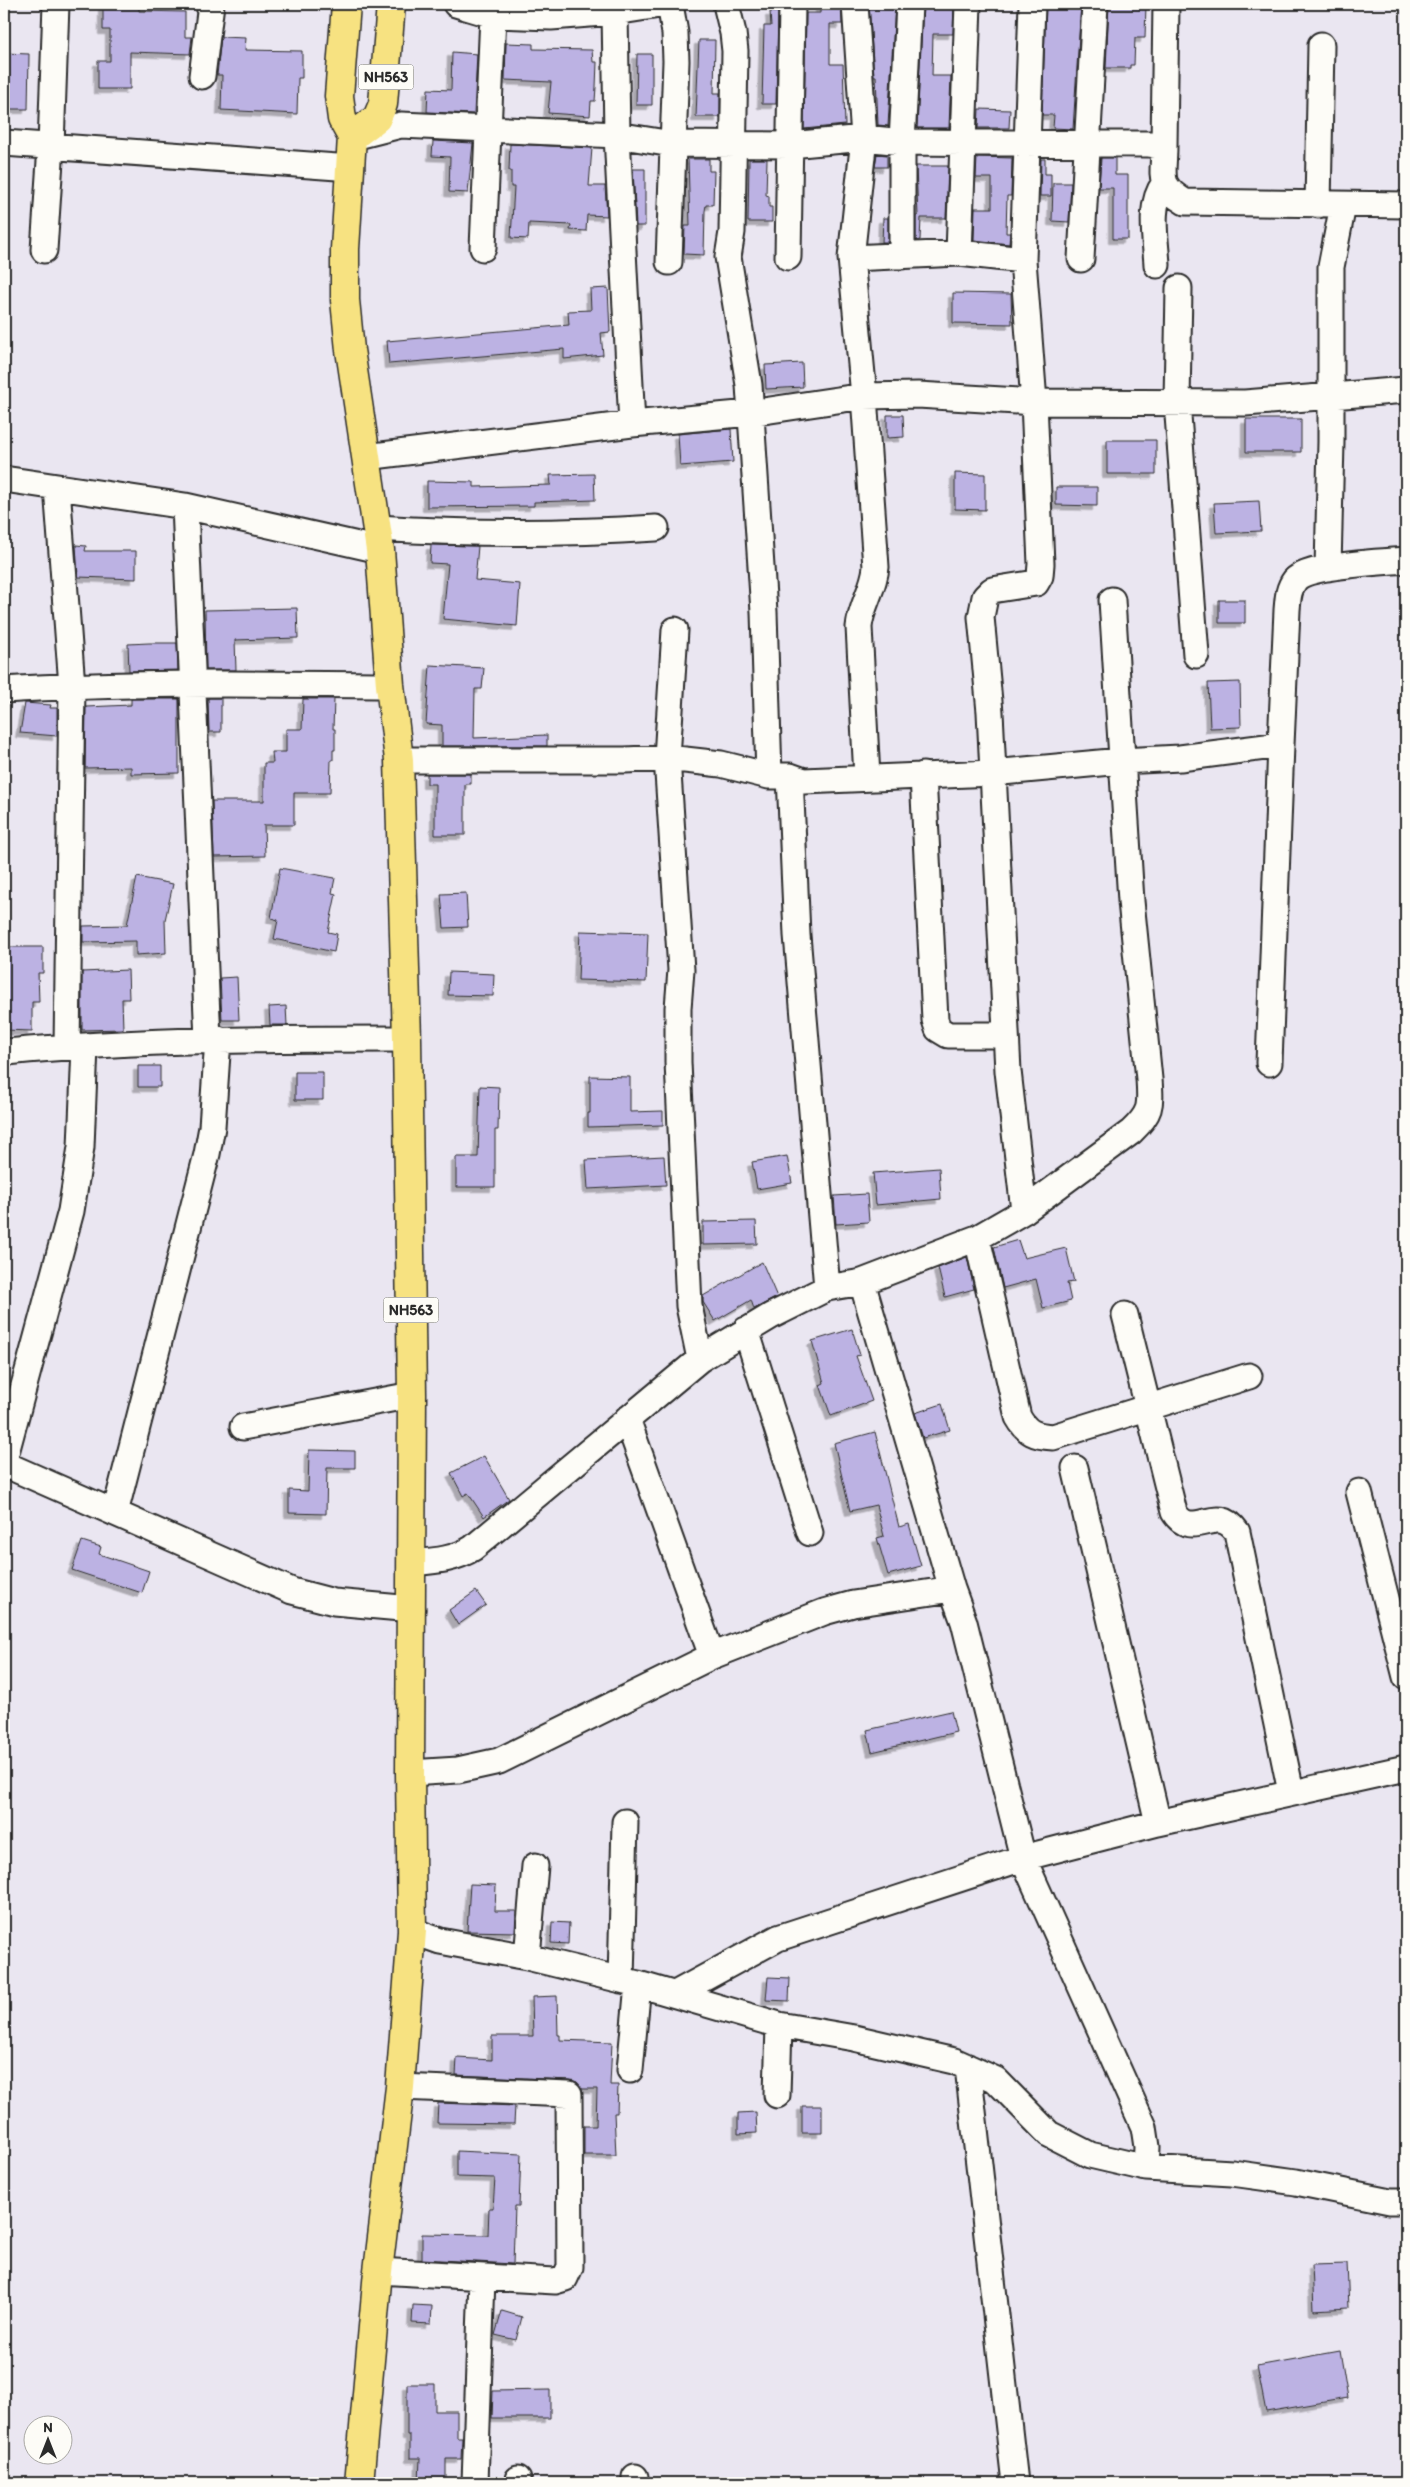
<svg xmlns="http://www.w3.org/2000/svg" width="1410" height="2487" font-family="Itim,sans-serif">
  <defs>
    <filter id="shadow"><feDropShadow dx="-4.5" dy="4.5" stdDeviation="0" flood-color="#0004"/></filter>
  </defs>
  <rect width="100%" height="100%" fill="#eae6f1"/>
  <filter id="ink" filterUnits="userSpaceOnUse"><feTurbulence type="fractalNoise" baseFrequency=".02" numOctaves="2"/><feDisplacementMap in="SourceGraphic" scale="10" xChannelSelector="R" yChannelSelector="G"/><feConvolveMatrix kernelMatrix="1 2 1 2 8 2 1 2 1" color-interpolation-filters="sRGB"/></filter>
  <g filter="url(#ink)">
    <!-- building -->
    <path fill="#bcb2e3" stroke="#2b2b2b" filter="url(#shadow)" d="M103 4H139V11L185 12V37H192L190 54 130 52V89H98V61H110V30H103Z
      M820 4H841L842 24H830V64H843L845 125 804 129 806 13H820Z
      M869 4H895L888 126 878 125 876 76H874Z
      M923 4H954L953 34H933L932 76H951L949 128H917Z
      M1046 4H1081L1073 129 1053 128 1054 115H1042Z
      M1109 4H1146L1145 38H1135L1134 65H1130V68H1106Z
      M770 12H778L776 104H762L764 26H771Z
      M221 37 246 38 245 50 302 51V78H298L297 114 221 110 222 75H217Z
      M699 40H715L714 93H720V117H696Z
      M506 43 533 44V49L592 50 593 62H597L596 87 595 101H591L590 116 548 113 551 82 505 80Z
      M452 52 477 54 474 114 427 112 428 89 451 90Z
      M4 53 29 54 28 109H4Z
      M637 54H652V105H636Z
      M979 109 1010 110 1009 128H978Z
      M433 141 473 143 468 193 449 192 450 157 432 156Z
      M510 144 592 148 589 186H605L607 216 587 215 586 231 570 230 571 225 529 223 528 239 511 238 514 187H511V171H509Z
      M877 154 887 155V167H875Z
      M977 157 1012 158 1011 196H1007L1006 233H1010L1009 244 974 240 975 208H992V178H976Z
      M1101 158H1115V175H1128V239H1113V188H1099Z
      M688 159H709V171H714L713 205H706L705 211 704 255 684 254 685 226H690Z
      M749 159H767L766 195 769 196V207H772V222H748Z
      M1041 159H1045V174H1051V196H1040Z
      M916 166H948L946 218H921L920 240 916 241V216H918Z
      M633 169H645V226H636Z
      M1053 183H1071L1069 222 1052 221Z
      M883 218H888V242H882Z
      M608 288 610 332 601 333 603 355 564 359V349L389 364 387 341 569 325 568 311 591 310 590 289Z
      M953 293 1011 294 1012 324 953 323Z
      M802 363 803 387 766 389 765 365Z
      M887 415H903L904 437 887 438Z
      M1246 419H1301V452H1246Z
      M731 429 733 462 680 466 678 434Z
      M1107 440H1156V474H1107Z
      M955 473 985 474V510L955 509Z
      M594 474 595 500 534 502V506L427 507V481L474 482V487L551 485 550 475Z
      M1056 487H1097V506L1056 505Z
      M1259 501 1261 531 1216 533 1214 503Z
      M76 545 86 546 85 551H136V579L78 577Z
      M431 545 478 546 475 580 520 584 517 626 443 619 448 564 430 563Z
      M1219 600H1245V623H1219Z
      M297 608 298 638 235 640 236 670H206L205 610Z
      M149 643H177L178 670 129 671 128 644Z
      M430 665 484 668 482 689H475L474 738 547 735V746H442V725L426 724Z
      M1240 682 1241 727 1210 728 1208 683Z
      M208 698H221V732H209Z
      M131 699H179V773L131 774V767L85 768 86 707 131 705Z
      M303 699H334L333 729H335V750H333V760H331L330 793H294V825H264L265 856 214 857 212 801H264V763H273L272 752H286V729H302Z
      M25 703 51 705 50 708H57V736L20 733Z
      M427 774H471V784H465V835H435V784H427Z
      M280 868 335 878 332 893 336 894 328 932 337 934 334 952 274 939 278 920 271 918Z
      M137 877 173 884 165 920 166 953 136 955V941L83 942V926L127 925Z
      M466 893 468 927 444 928 441 894Z
      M580 931 648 933 646 982 578 980Z
      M4 947H43V973H38L39 1002H32V1031L4 1030Z
      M128 970 129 999H122L123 1029 82 1030V972Z
      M449 972 494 974 493 996 448 995Z
      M237 977 239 1020H222L220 978Z
      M286 1006 287 1025H270L269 1007Z
      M138 1066H160V1087H138Z
      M295 1072H323V1100H295Z
      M590 1076 630 1077V1112L663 1111V1125L588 1127V1113H590Z
      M480 1086 499 1087 498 1130H495V1187H456V1157H478Z
      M664 1156 666 1185 588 1189 586 1160Z
      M787 1156 792 1183 757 1189 752 1162Z
      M939 1168 941 1199 876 1205 873 1173Z
      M867 1194 869 1222 836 1224 834 1196Z
      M756 1221 757 1244 703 1245V1222Z
      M1018 1240 1024 1258 1066 1248 1074 1282 1067 1283 1071 1301 1043 1308 1036 1279 1003 1288 994 1247Z
      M967 1257 974 1289 945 1297 938 1268Z
      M762 1262 777 1297 754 1309 751 1300 715 1321 703 1302V1296Z
      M852 1329 860 1355 856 1356 872 1401 831 1416 820 1385 824 1383 812 1341Z
      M942 1404 950 1430 923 1438 915 1413Z
      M875 1432 899 1527 909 1524 921 1566 888 1575 877 1538 884 1536 876 1505 850 1511 834 1443Z
      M309 1450 355 1451V1468H327L326 1514 289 1513V1490L308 1491Z
      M484 1456 509 1499 484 1517 468 1493 463 1496 451 1473Z
      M82 1541 101 1547 99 1554 149 1571 142 1593 72 1570Z
      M476 1591 486 1605 458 1625 449 1610Z
      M951 1711 956 1732 872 1752 867 1730Z
      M470 1884 496 1885 495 1911H516L515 1932 467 1931Z
      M552 1922 569 1923 568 1944 551 1943Z
      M768 1977 790 1978 789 2001 766 2000Z
      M557 1996 558 2035H560V2040L612 2042 610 2085H618L617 2113H614L616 2155H584V2126H596L597 2089H582L577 2082 570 2080 456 2075 457 2058 492 2060V2036H533L532 1997Z
      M438 2103 515 2106 514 2124 437 2123Z
      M802 2106H822V2133H802Z
      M756 2112 757 2133 738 2134V2113Z
      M457 2151 521 2154 519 2206H515L513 2264 422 2259V2234L488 2235 489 2208H493L495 2178 457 2177Z
      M1347 2264 1349 2308 1314 2310 1312 2265Z
      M413 2305 432 2306 431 2324 412 2323Z
      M502 2311 522 2317 516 2340 495 2335Z
      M1340 2351 1348 2398 1266 2412 1257 2366Z
      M407 2384H435V2411H457V2438H462L461 2459H446V2483H419L420 2458H410V2435H407Z
      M550 2390V2418H492L493 2391Z"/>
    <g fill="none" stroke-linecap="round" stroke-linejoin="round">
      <defs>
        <path id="minor" d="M456 4 493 15 551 17 615 12 666 4
          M726 4 733 33 735 51 732 232 728 257 749 385 764 612 769 776
          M855 4 864 138 851 258 864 396 876 567C874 589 861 606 859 627L867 777
          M615 12 617 135 632 424
          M202 76 211 4
          M354 137 401 125 617 135 672 144 790 145 864 138 902 142 1149 144 1164 146C1164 176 1156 185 1185 202L1406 205
          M4 143 351 168
          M1164 146 1166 4
          M1318 205 1321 45
          M483 248 493 15
          M44 250 51 146 56 4
          M959 253 968 4
          M902 256V142L909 4
          M788 257 792 4
          M851 258 959 253 1023 260
          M1081 259 1095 4
          M669 262 676 61 675 33 670 4
          M1157 265C1156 241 1148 205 1164 184
          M1179 288 1177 402 1196 655
          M366 457 632 424 750 413 864 396 918 395 1034 402 1245 403 1406 390
          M4 479 185 506 380 550
          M57 487 72 686 67 1046
          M185 506 208 1040
          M377 528C471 534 563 534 656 528
          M1328 568 1331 442V267L1343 205
          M675 630 667 758 681 970 678 1008V1062L689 1306 700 1359
          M4 690C132 682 261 684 390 685
          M399 760H625L667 758 721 764 769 776H790L804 781 992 773 1121 761 1180 758 1281 745 1287 610C1288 599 1288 589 1295 580 1308 565 1385 562 1406 560
          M923 775 935 1020 938 1029 948 1035H1006
          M790 776 797 935 827 1288
          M4 1055 7 1052C140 1039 274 1039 407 1039
          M1269 1063 1281 745
          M1024 1211 1008 1071 990 712 981 617 985 597 992 590 1036 583 1040 576 1041 564 1034 402 1023 260 1032 4
          M977 1238 1018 1417C1027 1433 1035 1436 1053 1437L1249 1376
          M862 1282 952 1589
          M1125 1315 1174 1512C1193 1543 1216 1501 1237 1532L1291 1792
          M746 1330 810 1533
          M627 1419 712 1656
          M243 1427 412 1395
          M4 1460 71 1211 81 1147 85 1046
          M4 1464 292 1591 334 1602 412 1609
          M1075 1468 1158 1823
          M1359 1492 1406 1677
          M115 1513 207 1154 212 1127 218 1039
          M412 1563C434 1561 454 1560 473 1548L700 1359 771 1316 827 1288 862 1282 977 1238 1024 1211 1131 1132C1151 1113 1151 1107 1149 1079L1131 901 1112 600
          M410 1773 458 1770 499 1761 712 1656 824 1612 853 1604 952 1589 964 1622 1023 1858 1144 2127 1147 2147 1146 2168
          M412 1931 440 1941 527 1957 638 1984 779 2025 854 2038 954 2061 996 2080 1049 2134 1090 2155 1146 2168 1232 2173 1296 2182 1390 2201H1406
          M527 1957 535 1866
          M621 1980 625 1822
          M675 1994 778 1938 1023 1858 1158 1823 1406 1768
          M968 2067 1015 2483
          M630 2070 638 1984
          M777 2095 779 2025
          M378 2271 555 2281 565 2278 570 2267 569 2094 400 2087
          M518 2479V2483
          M475 2483 482 2278
          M635 2483V2477"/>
        <path id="highway" d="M346 4 339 96 342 119 352 137 345 249V300L350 350 380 550 390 685 399 760 407 1039 412 1395 410 1773 412 1931 400 2087 378 2271 359 2483
          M352 137 377 118 383 104 391 4"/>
      </defs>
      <!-- minor casing -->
      <use href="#minor" stroke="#2b2b2b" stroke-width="29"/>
      <!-- highway casing -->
      <use href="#highway" stroke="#2b2b2b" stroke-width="31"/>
      <!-- minor -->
      <use href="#minor" stroke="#fdfcf7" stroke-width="25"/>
      <!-- highway -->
      <use href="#highway" stroke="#f7e281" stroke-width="28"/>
    </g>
  </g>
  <g text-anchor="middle" stroke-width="4" stroke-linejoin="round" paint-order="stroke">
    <!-- shield labels -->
    <g fill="#fdfcf7" stroke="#6a6a68" stroke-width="1">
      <rect x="358.5" y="64.5" width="55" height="25" rx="4"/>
      <rect x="383.5" y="1297.5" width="55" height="25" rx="4"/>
    </g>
    <g font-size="15" font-weight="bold" fill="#2b2b2b">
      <text x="386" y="82">NH563</text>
      <text x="411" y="1315">NH563</text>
    </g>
  </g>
  <!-- margin -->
  <rect width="1410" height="2487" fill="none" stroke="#fdfcf7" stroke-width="20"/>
  <rect x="10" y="10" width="1390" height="2467" fill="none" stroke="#2b2b2b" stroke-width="2" filter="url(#ink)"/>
  <!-- north arrow -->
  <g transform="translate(48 2440)"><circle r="24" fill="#fdfcf7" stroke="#a9a8a5"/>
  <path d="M0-4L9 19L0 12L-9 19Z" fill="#2b2b2b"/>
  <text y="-8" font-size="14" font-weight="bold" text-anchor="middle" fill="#2b2b2b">N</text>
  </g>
</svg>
